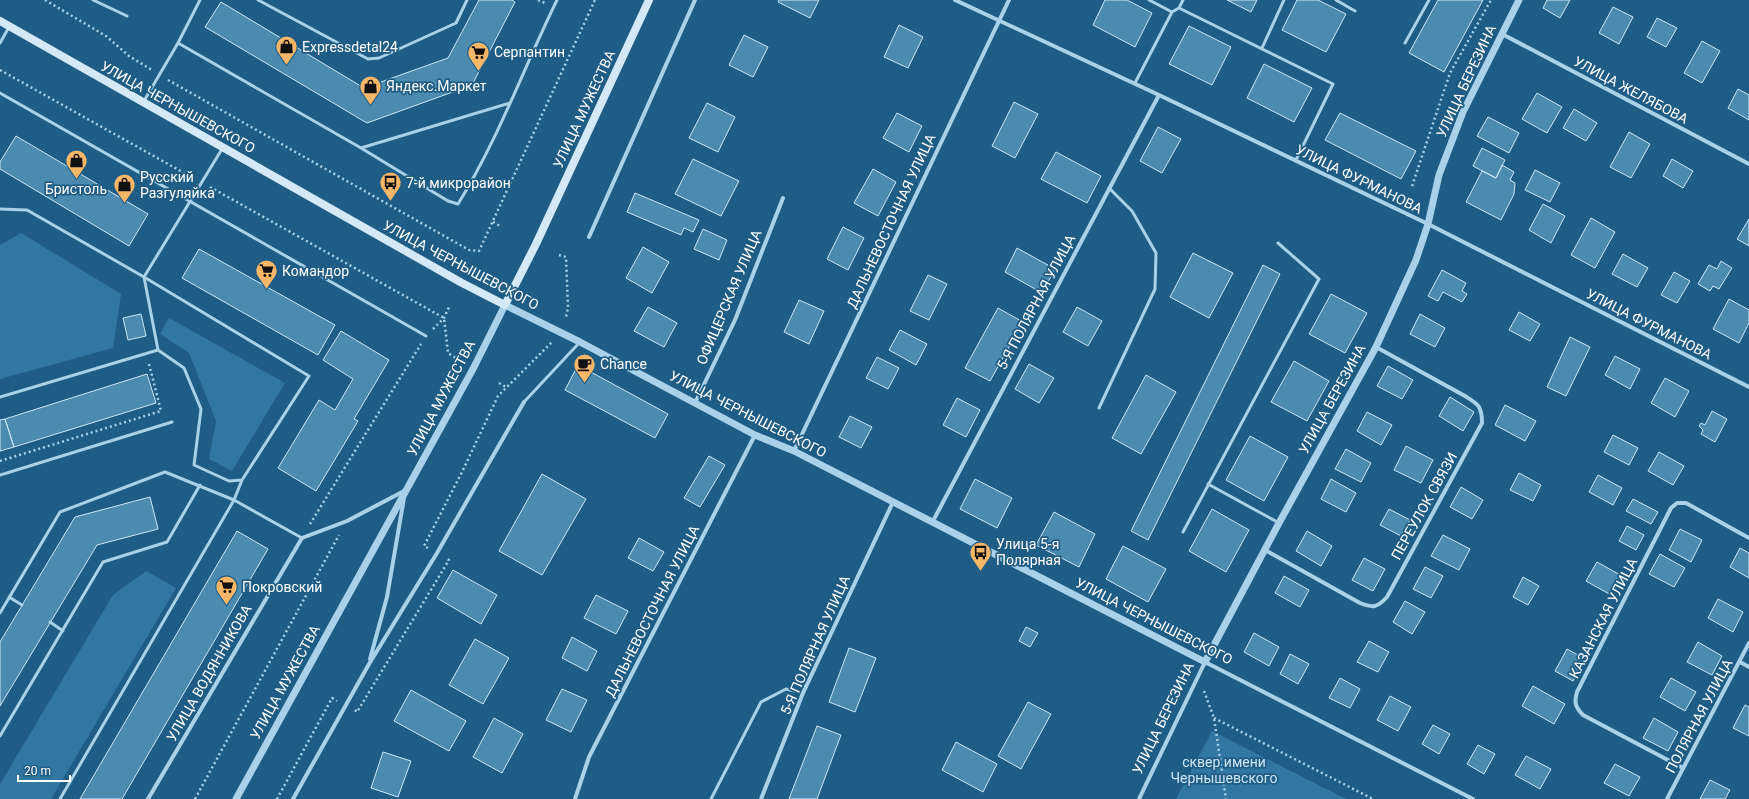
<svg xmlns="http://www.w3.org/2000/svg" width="1749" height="799" font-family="Roboto,sans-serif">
  <rect width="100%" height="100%" fill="#1f5d86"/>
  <!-- green -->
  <path fill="#3077a2" d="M21 233 121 294 113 348 0 379V245Z
    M169 318 285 383 232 471 209 459 216 421 189 353 160 334Z
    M146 571 176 588 51 799H0V784L113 595Z
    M1212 731 1346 799H1176Z"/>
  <!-- building -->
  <path fill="#4c8ab0" stroke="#cde7f7" d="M479 0H512L515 2 472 85 367 123 205 27 221 2 364 88 448 58Z
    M779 0H819L810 18 778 2Z
    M1105 0H1127L1152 13 1135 47 1093 25Z
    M1227 0H1257L1251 12Z
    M1297 0H1318L1346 14 1326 52 1282 30Z
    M1438 0H1483L1444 72 1409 53Z
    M1547 0H1570L1560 18 1543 8Z
    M1613 7 1633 17 1619 44 1599 33Z
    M1657 18 1677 28 1666 47 1647 37Z
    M899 25 923 37 908 68 884 57Z
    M1189 26 1231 47 1212 85 1169 64Z
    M744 35 768 47 753 77 729 65Z
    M1702 41 1720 51 1702 83 1684 73Z
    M1264 64 1312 88 1294 122 1247 98Z
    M1738 89 1749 95V120L1728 108Z
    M1537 93 1562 107 1547 133 1522 119Z
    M1014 102 1038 114 1015 158 992 146Z
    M707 103 735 117 718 152 689 138Z
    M1574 109 1597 123 1586 141 1563 128Z
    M897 113 922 126 909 152 883 138Z
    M1340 113 1416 151 1401 179 1325 140Z
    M1488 117 1519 133 1509 153 1477 136Z
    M1158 127 1181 139 1162 173 1140 161Z
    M1629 132 1650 144 1631 178 1610 167Z
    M16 136 148 214 129 246 0 169V162Z
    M1482 148 1505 160 1496 178 1473 166Z
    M1056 152 1101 176 1087 203 1041 179Z
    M693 159 739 181 721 216 675 194Z
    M1672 159 1693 171 1683 188 1663 176Z
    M1502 165 1514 172 1510 180 1515 183 1514 194 1501 220 1466 202 1482 171 1496 178Z
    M873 169 896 182 878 216 854 203Z
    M1535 170 1560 183 1550 202 1525 190Z
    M635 193 699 220 693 232 684 228 681 235 627 212Z
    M1543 204 1565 216 1551 243 1529 230Z
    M1591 218 1615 232 1595 268 1571 255Z
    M1749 219V246L1737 239Z
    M843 227 864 238 848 270 827 259Z
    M703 229 727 240 719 260 694 249Z
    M643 247 669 262 652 293 626 278Z
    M1017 248 1055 269 1042 293 1005 272Z
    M199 249 335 325 318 355 182 278Z
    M1193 253 1233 273 1209 318 1170 297Z
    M1623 254 1648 268 1637 287 1612 274Z
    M1721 261 1732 268 1719 289 1713 286 1710 291 1698 284 1709 265 1717 269Z
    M1263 265 1280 274 1148 540 1131 531Z
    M1442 270 1466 283 1462 291 1467 294 1462 302 1443 292 1438 301 1428 296Z
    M1674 272 1690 281 1677 303 1661 295Z
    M928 275 947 284 929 320 910 311Z
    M1331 294 1367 313 1345 353 1309 334Z
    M1729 299 1749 310V323L1739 343 1713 329Z
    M799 300 824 311 809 344 784 332Z
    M648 307 677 323 664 347 634 331Z
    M1077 307 1102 321 1088 346 1063 332Z
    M998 308 1023 322 990 381 965 368Z
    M1519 312 1540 324 1530 341 1509 330Z
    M141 314 146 336 128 340 123 318Z
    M1420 314 1445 328 1435 347 1410 334Z
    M900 330 927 344 916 365 889 350Z
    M341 331 389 360 354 419 358 421 316 491 278 468 319 400 335 410 353 379 323 360Z
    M1570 337 1590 347 1566 396 1547 387Z
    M1615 356 1640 369 1630 389 1605 375Z
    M877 357 899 368 888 389 866 378Z
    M1294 361 1329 381 1307 421 1271 402Z
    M1029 364 1054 378 1039 403 1015 389Z
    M578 365 668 414 655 438 565 390Z
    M1388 366 1413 380 1402 399 1377 386Z
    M147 374 156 403 14 447 5 419Z
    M1146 375 1176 392 1141 454 1112 438Z
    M1665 378 1689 391 1675 417 1651 403Z
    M1450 397 1474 412 1463 431 1439 416Z
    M957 398 980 410 966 437 943 425Z
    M1505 405 1536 421 1525 441 1495 425Z
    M1712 411 1727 419 1715 442 1701 434 1703 430 1699 426 1701 423 1705 425Z
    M1367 412 1392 425 1381 445 1357 431Z
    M850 416 872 427 861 448 839 437Z
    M5 419 14 447 0 451V420Z
    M1613 435 1638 448 1629 465 1604 452Z
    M1250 436 1288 457 1264 501 1226 480Z
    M1406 446 1433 460 1421 483 1394 470Z
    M1346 449 1371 463 1361 482 1335 469Z
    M1659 452 1684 466 1673 485 1648 471Z
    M709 456 725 465 700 507 684 498Z
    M1519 473 1541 485 1533 501 1510 490Z
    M542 474 586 499 542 575 499 551Z
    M1598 475 1622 488 1613 505 1589 492Z
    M975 479 1012 498 997 528 960 509Z
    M1331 479 1356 493 1346 512 1321 499Z
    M1461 487 1483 500 1472 519 1450 507Z
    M150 497 158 529 97 545 0 706V642L75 517Z
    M1633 499 1658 512 1651 524 1626 511Z
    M1212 509 1249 530 1226 572 1189 551Z
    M1389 509 1410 520 1401 536 1380 525Z
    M1054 512 1095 534 1079 567 1036 545Z
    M1627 526 1644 535 1636 550 1619 541Z
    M1680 529 1702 540 1691 562 1669 550Z
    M237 531 268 549 122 799H80Z
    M1307 531 1332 546 1321 566 1296 551Z
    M1443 535 1470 549 1459 570 1431 556Z
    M639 538 664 552 653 571 628 558Z
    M1123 546 1166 569 1148 602 1106 579Z
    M1740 548 1749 553V578L1730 567Z
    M1660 554 1685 568 1674 587 1649 574Z
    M1364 558 1385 569 1373 591 1352 580Z
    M1597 562 1622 576 1611 595 1586 581Z
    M1425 567 1443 576 1431 598 1413 589Z
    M453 570 497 595 481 624 437 598Z
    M1284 576 1309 590 1300 607 1275 593Z
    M1523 577 1539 586 1528 605 1513 597Z
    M596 595 628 611 616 634 584 618Z
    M1718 599 1743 612 1733 632 1708 618Z
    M1405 601 1425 612 1412 634 1393 622Z
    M1026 627 1038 633 1030 647 1019 641Z
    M1254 633 1279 647 1269 666 1244 652Z
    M572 637 597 651 587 671 562 658Z
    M475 639 509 658 483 704 449 685Z
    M1369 641 1389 652 1378 672 1357 662Z
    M1698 642 1722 656 1712 675 1687 662Z
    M849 648 876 658 855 712 829 702Z
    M1567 649 1585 659 1573 681 1555 671Z
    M1290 654 1309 664 1298 684 1280 674Z
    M1340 678 1360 689 1350 708 1329 698Z
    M1671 678 1696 692 1685 711 1660 697Z
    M1533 686 1565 704 1554 724 1522 706Z
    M562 689 587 700 571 732 546 720Z
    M411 690 466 721 449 751 394 721Z
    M1390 696 1411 707 1398 731 1377 720Z
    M1028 702 1051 714 1021 769 998 756Z
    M1745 705 1749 707V736L1733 728Z
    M494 718 523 734 502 773 473 757Z
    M1654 718 1678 732 1668 751 1643 738Z
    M1433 725 1450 734 1439 754 1422 744Z
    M817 726 841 735 817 799H789Z
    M956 742 997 764 983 792 942 770Z
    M1478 745 1495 754 1484 774 1467 764Z
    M383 752 411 761 398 797 371 788Z
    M1526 756 1551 769 1540 789 1515 775Z
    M1615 764 1640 777 1629 796 1604 783Z
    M1710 780 1730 790 1725 799H1700Z"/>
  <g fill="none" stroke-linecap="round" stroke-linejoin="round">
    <!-- path -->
    <path stroke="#a8d1ea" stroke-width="2.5" stroke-dasharray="2 3" stroke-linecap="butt" d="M45 0 106 36 129 56 152 70
      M538 0 545 3
      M0 70 193 178
      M168 80 469 250 479 251 595 0
      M1412 186 1450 73 1491 0
      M210 187 444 318 448 353 457 359
      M493 222 500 226
      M559 255 566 257 568 308 566 317
      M433 329 444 318 449 307
      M499 383 506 387
      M0 461 161 411 149 364
      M310 524 421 344
      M428 548 424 546 462 472 498 396 552 342
      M1204 691 1214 718 1226 799
      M355 710 357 712 449 560 445 558
      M1214 718 1373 799
      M195 799 339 535
      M277 799 332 698 337 701"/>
    <!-- service -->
    <path stroke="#a8d1ea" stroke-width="3" d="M93 0 127 16
      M258 0 368 59 379 58 456 23 467 0
      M1336 0 1355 11
      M1179 8 1183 0
      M1172 12 1179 8 1333 84 1296 160
      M0 43 9 27
      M178 43 361 148 448 201 458 204C498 140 524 67 557 0
      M1405 43 1429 0
      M1262 48 1284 0
      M1135 83 1172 12 1149 0
      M0 93 426 336
      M144 101 178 43 200 0
      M361 148 510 103
      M222 149 144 277 158 350 184 368 201 409 194 465 229 481 242 480
      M0 209 27 210 144 277 309 376 242 480 234 500 60 799
      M0 397 158 350
      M524 402 580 342
      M1099 408 1155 289 1156 253 1132 211 1109 188
      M0 475 172 422
      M1208 484 1279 523
      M1183 532 1319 279 1278 243
      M9 597 22 605
      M0 613 60 512 165 472 234 500 302 538
      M50 622 63 631
      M0 736 103 562 167 542 200 485
      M711 799 761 702 786 689 803 693"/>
    <!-- minor -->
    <path stroke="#a8d1ea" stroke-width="4" d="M955 0 1159 95 1428 224 1749 387
      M1502 34 1749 164
      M589 237 695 0
      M695 403 735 320 783 198
      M794 451 1009 0
      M933 521 1159 95
      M1265 550 1360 603C1373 608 1377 608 1387 597L1482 423C1482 406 1478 404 1465 396L1376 347
      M370 659 387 597 404 498
      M1740 662 1749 667
      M1683 768 1583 715C1575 707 1574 702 1577 692L1671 508 1677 503H1686L1749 538
      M148 799 302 538 347 521 406 490
      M293 799 369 664 437 553 524 402
      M575 799 589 757 755 435
      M761 799 803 693 893 502
      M1139 799 1205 662 1473 799
      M1667 799 1749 643"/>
    <!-- tertiary -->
    <path stroke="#a8d1ea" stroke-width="7" d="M236 799 473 369 505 305 580 342 755 435 794 451 1205 662 1279 523 1376 347 1416 260 1428 224 1439 175 1463 112 1519 0"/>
    <!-- secondary -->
    <path stroke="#d3e9f8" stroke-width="8" d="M0 21 462 283 505 305 536 244 649 0"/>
  </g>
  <!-- icons -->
  <defs>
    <symbol id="shop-pin" viewBox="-11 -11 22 30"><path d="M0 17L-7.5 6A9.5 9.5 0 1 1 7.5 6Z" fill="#f8b668" stroke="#1f5d86"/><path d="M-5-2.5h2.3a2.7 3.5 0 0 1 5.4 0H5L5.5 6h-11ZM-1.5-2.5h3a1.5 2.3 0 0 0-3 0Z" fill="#111"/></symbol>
    <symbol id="supermarket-pin" viewBox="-11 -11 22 30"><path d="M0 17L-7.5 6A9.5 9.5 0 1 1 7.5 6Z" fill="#f8b668" stroke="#1f5d86"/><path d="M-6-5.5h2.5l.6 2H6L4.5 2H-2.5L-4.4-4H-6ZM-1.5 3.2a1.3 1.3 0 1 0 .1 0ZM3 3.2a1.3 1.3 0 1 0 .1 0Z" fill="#111"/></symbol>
    <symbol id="bus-pin" viewBox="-11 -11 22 30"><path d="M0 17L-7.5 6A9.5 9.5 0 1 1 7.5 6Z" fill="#f8b668" stroke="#1f5d86"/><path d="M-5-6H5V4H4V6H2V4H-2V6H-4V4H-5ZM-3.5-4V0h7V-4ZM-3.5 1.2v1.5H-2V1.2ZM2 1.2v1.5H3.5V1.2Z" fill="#111"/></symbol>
    <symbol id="cafe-pin" viewBox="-11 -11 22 30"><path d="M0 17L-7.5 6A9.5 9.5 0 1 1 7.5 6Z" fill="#f8b668" stroke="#1f5d86"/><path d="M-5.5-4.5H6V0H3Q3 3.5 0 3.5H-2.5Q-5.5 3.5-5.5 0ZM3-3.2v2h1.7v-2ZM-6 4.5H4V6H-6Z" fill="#111"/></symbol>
  </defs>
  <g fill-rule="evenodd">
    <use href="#shop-pin" x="274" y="34" width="25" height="34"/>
    <use href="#supermarket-pin" x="466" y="40" width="25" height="34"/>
    <use href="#shop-pin" x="358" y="74" width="25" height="34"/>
    <use href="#shop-pin" x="64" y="148" width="25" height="34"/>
    <use href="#bus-pin" x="378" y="170" width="25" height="34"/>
    <use href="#shop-pin" x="112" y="172" width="25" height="34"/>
    <use href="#supermarket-pin" x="254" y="258" width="25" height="34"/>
    <use href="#cafe-pin" x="572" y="352" width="25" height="34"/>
    <use href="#bus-pin" x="968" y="540" width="25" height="34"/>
    <use href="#supermarket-pin" x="214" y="574" width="25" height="34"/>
  </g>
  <g text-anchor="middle" stroke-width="3.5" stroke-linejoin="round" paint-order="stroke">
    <!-- poi labels -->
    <g font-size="14" fill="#fff" stroke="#1f5d86" text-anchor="start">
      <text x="302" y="52">Expressdetal24</text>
      <text x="494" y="57">Серпантин</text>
      <text x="386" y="91">Яндекс.Маркет</text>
      <text x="140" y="182">Русский<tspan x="140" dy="16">Разгуляйка</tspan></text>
      <text x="406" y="188">7-й микрорайон</text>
      <text x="76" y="194" text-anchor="middle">Бристоль</text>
      <text x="282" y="276">Командор</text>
      <text x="600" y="369">Chance</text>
      <text x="996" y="549">Улица 5-я<tspan x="996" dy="16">Полярная</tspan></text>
      <text x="242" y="592">Покровский</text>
    </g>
    <!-- street labels -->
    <g font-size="14" fill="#fff" stroke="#1f5d86">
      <text transform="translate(1466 81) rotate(-65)" y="5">УЛИЦА БЕРЕЗИНА</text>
      <text transform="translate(1631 90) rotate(28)" y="5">УЛИЦА ЖЕЛЯБОВА</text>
      <text transform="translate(178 107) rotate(29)" y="5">УЛИЦА ЧЕРНЫШЕВСКОГО</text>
      <text transform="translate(584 109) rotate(-65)" y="5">УЛИЦА МУЖЕСТВА</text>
      <text transform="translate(1359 179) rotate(26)" y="5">УЛИЦА ФУРМАНОВА</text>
      <text transform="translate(891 221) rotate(-65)" y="5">ДАЛЬНЕВОСТОЧНАЯ УЛИЦА</text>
      <text transform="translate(461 265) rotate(28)" y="5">УЛИЦА ЧЕРНЫШЕВСКОГО</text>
      <text transform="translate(729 297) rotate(-67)" y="5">ОФИЦЕРСКАЯ УЛИЦА</text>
      <text transform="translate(1036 302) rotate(-62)" y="5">5-Я ПОЛЯРНАЯ УЛИЦА</text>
      <text transform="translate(1649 324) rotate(27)" y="5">УЛИЦА ФУРМАНОВА</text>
      <text transform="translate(441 398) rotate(-62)" y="5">УЛИЦА МУЖЕСТВА</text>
      <text transform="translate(1332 399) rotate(-61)" y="5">УЛИЦА БЕРЕЗИНА</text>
      <text transform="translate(748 414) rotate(27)" y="5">УЛИЦА ЧЕРНЫШЕВСКОГО</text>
      <text transform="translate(1424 506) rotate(-61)" y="5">ПЕРЕУЛОК СВЯЗИ</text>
      <text transform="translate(652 611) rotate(-63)" y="5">ДАЛЬНЕВОСТОЧНАЯ УЛИЦА</text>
      <text transform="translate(1603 618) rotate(-63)" y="5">КАЗАНСКАЯ УЛИЦА</text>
      <text transform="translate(1154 621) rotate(27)" y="5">УЛИЦА ЧЕРНЫШЕВСКОГО</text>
      <text transform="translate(815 645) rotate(-66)" y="5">5-Я ПОЛЯРНАЯ УЛИЦА</text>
      <text transform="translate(209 673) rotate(-60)" y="5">УЛИЦА ВОДЯННИКОВА</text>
      <text transform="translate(285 682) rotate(-61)" y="5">УЛИЦА МУЖЕСТВА</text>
      <text transform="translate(1699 716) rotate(-62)" y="5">ПОЛЯРНАЯ УЛИЦА</text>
      <text transform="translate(1163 718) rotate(-64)" y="5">УЛИЦА БЕРЕЗИНА</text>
    </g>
    <!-- park labels -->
    <g font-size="14" fill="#cde7f7" stroke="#1f5d86">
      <text x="1224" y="767">сквер имени<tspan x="1224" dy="16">Чернышевского</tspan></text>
    </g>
  </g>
  <!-- scale -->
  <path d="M18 775v6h52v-6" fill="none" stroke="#ffffff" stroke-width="2"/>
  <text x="24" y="775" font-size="12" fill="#ffffff" stroke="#1f5d86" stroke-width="3" paint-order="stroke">20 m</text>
</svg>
